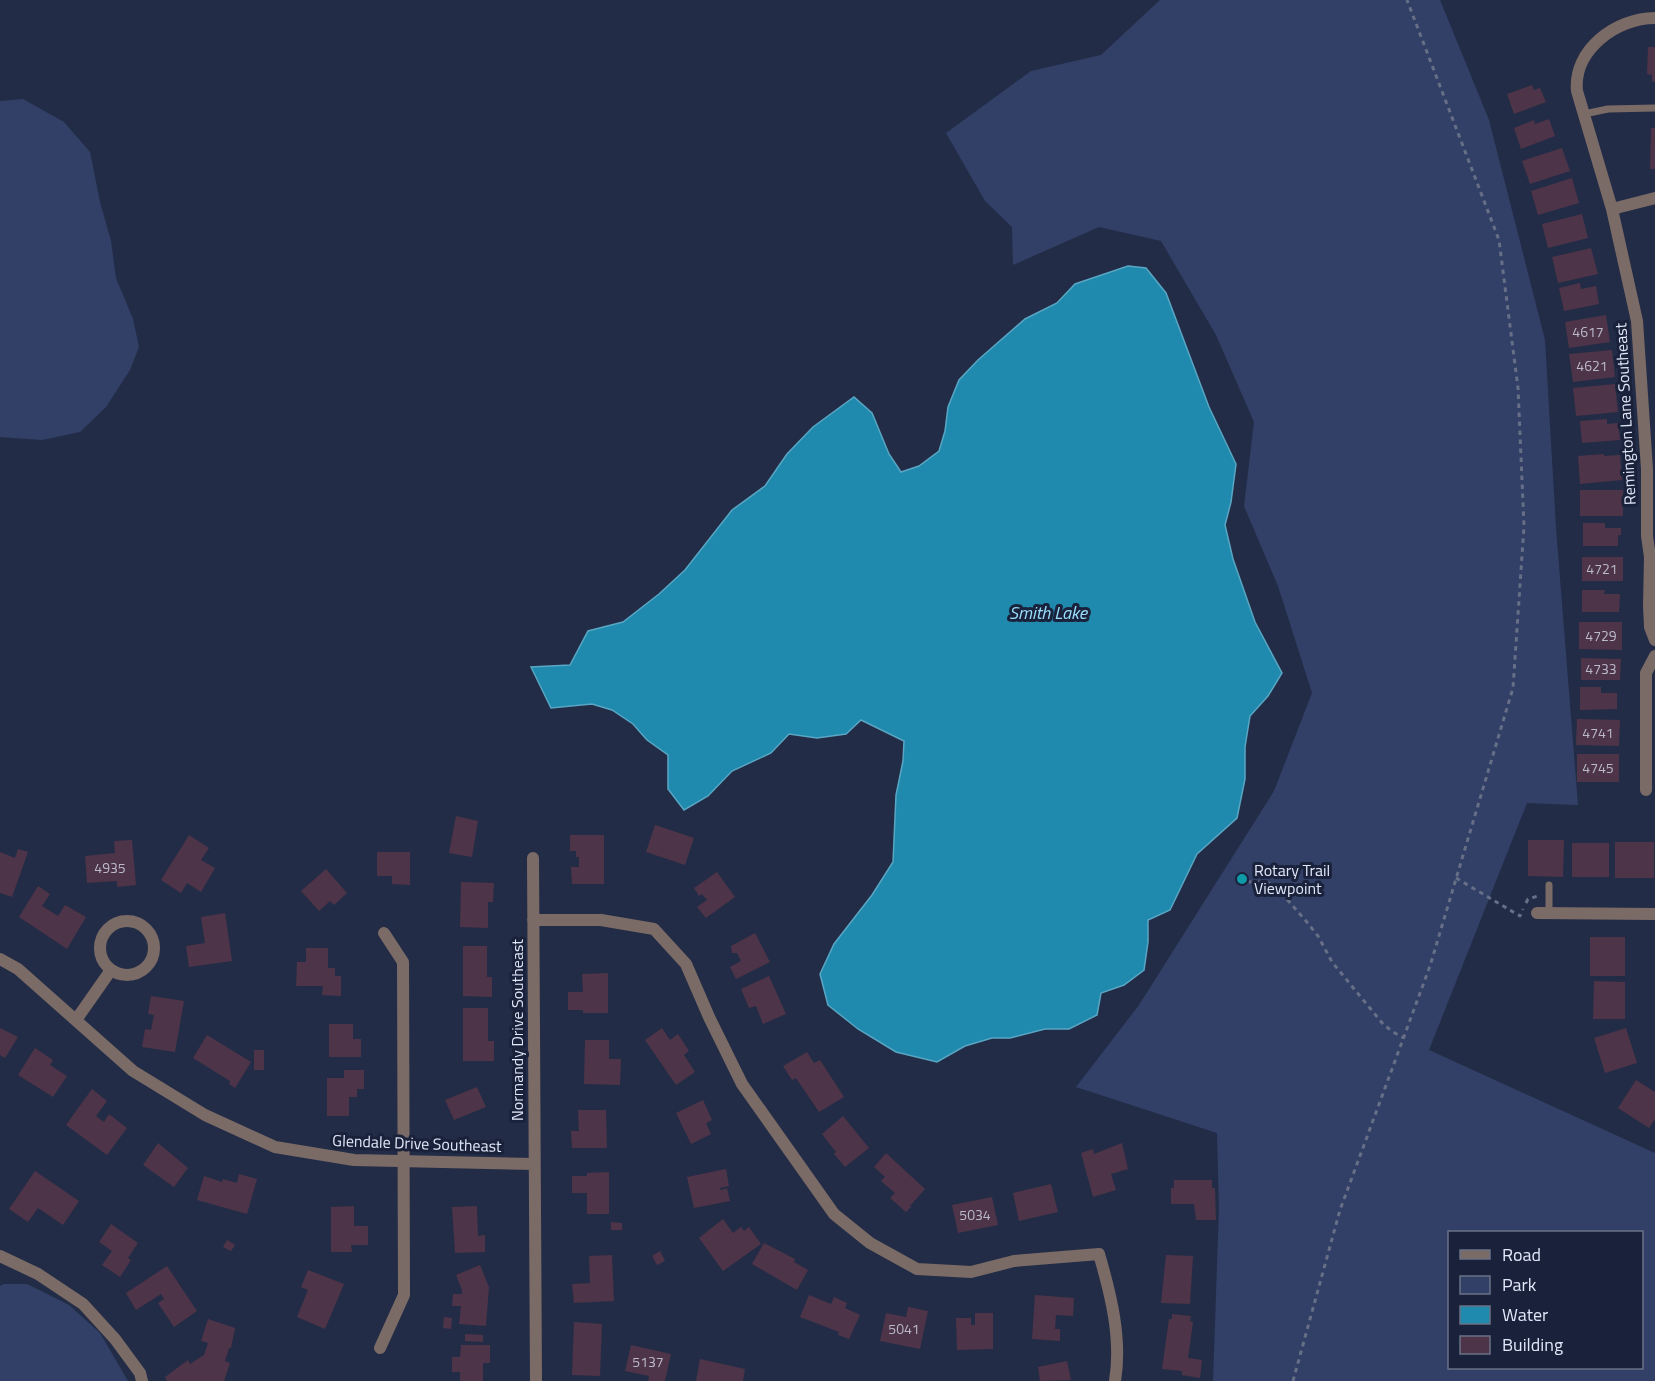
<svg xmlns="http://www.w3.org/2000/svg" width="1655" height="1381" font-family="'Titillium Web',sans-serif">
  <rect width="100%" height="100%" fill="#232c46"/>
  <!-- green -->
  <path fill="#324068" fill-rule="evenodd" d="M1160 0H1440L1489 120 1545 340 1556 528 1578 805 1527 803 1429 1050 1655 1153V1381H1213L1219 1209 1217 1133 1076 1087 1139 1005 1274 791 1312 693 1278 586 1244 506 1254 422 1216 335 1161 241 1099 227 1013 265 1012 227 985 201 946 133 1031 71 1101 55ZM1450 1232H1642V1368H1450Z
    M23 99 64 122 90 152 100 202 111 241 116 278 133 319 139 347 130 370 106 407 80 432 42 440 0 437V101Z
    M4 1284H27L69 1305 100 1333 128 1381H0V1286Z"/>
  <!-- water -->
  <path fill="#1f8aad" stroke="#59a6c4" stroke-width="1.5" d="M1128 266 1146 268 1166 293 1209 407 1236 464 1231 502 1225 525 1233 559 1255 622 1282 673 1268 696 1250 716 1245 747V779L1237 818 1197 854 1170 910 1148 920V942L1144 970 1124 985 1101 993 1097 1015 1069 1029H1045L1010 1038H992L965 1046 937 1062 896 1052 858 1029 828 1005 820 974 834 944 872 895 893 862 896 795 903 761 904 741 861 720 846 734 817 738 789 734 771 753 732 771 708 796 684 810 668 789V755L647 740 633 724 612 710 592 704 551 708 531 667 570 665 588 631 623 622 659 594 685 570 732 510 765 486 787 454 813 427 854 397 872 413 889 454 901 472 919 466 939 451 945 431 948 407 959 380 978 360 1025 319 1057 303 1075 284Z"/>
  <!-- building -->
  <path fill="#4d3448" d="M1648 47H1655V82L1652 81V75L1647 74Z
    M1532 85 1534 90 1540 88 1546 102 1514 114 1507 94Z
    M1549 119 1555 136 1521 149 1514 128 1534 120 1535 124Z
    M1651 128H1655V169H1650Z
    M1562 148 1570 171 1530 184 1522 161Z
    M1572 178 1579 203 1538 215 1531 191Z
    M1582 214 1588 238 1548 248 1542 224Z
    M1591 248 1598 274 1558 283 1552 257Z
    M1580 283 1581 289 1596 286 1599 304 1564 311 1559 288Z
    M1606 315 1610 342 1569 348 1565 322Z
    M1612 350 1615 377 1573 382 1569 354Z
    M1615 384 1618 412 1576 416 1573 388Z
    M1607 419V424L1618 423 1620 440 1582 443 1580 421Z
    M1604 454V456L1620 455 1622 480 1580 484 1578 456Z
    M1580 490H1623V516H1580Z
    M1583 523H1605V528H1621V535H1618V546H1583Z
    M1582 557H1623V581H1582Z
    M1582 590H1605L1604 594H1620L1619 612H1582Z
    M1579 622H1622V650L1579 649Z
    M1581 658 1621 659 1620 680H1581Z
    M1580 687H1601V693H1617V709L1580 710Z
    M1577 719 1620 720 1619 746 1576 745Z
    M1577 754H1619V782H1577Z
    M456 816 478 821 472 857 449 853Z
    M655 825 694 838 685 865 646 852Z
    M189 835 209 848 201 860 215 868 201 892 187 883 181 893 161 880Z
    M570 835H604V884H572L571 867H579V857H576V851H570Z
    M132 840 136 885 117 887V881L87 883 85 856 115 853 114 841Z
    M1528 840H1564L1563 877 1528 876Z
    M1615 842H1654V878H1615Z
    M1572 843H1609V877H1572Z
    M18 849 28 852 12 897 0 893V852L15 858Z
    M377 852H410V885L392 884V876H377Z
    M326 869 347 893 334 905 330 901 319 911 301 891Z
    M717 872 735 897 706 918 697 907 707 900 702 894 699 896 694 888Z
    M461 882 494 883 493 902H488V928L460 927Z
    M38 886 50 894 42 906 58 916 65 905 86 917 67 949 19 917Z
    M225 913 232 961 189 967 186 946 205 943 201 917Z
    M755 933 770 962 736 979 730 967 741 961 737 953H732L731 946Z
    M1590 937H1625V976H1590Z
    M463 946H487V977H492V997L463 996Z
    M306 948H328V968H335V976H341V996L322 995 323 986H296L297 962H306Z
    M608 973V1013H583V1010H568V992H583L582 974Z
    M769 976 786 1014 763 1024 756 1006 749 1008 741 989Z
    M1594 981 1625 982V1019H1593Z
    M151 996 184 1001 175 1052 142 1047 145 1029 151 1030 154 1015 148 1014Z
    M463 1008H488V1041H494V1061H463Z
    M329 1024H353V1039H361V1057H329Z
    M0 1028 18 1037 5 1058 0 1055Z
    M662 1028 670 1040 678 1034 689 1051 684 1055 695 1072 676 1085 645 1040Z
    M1626 1028 1637 1063 1605 1073 1594 1038Z
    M207 1035 251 1062 235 1088 229 1084 230 1081 193 1058Z
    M585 1040H609V1059H621L620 1085 584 1084Z
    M35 1048 53 1060 50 1065 67 1076 53 1097 18 1075Z
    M254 1050H264V1070H254Z
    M807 1052 814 1063 820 1060 844 1097 819 1112 796 1078 792 1080 783 1066Z
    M344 1070H364V1089H357V1097H349V1116H327V1078H344Z
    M1636 1080 1655 1092V1119L1649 1128 1618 1108Z
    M477 1087 486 1107 454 1120 445 1100Z
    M92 1089 107 1101 96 1116 104 1122 109 1114 127 1128 107 1155 66 1125Z
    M703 1100 712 1120 706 1123 711 1134 691 1144 676 1113Z
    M578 1110H606L607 1148H572L571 1131H579Z
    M843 1116 869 1148 845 1167 834 1154 836 1152 822 1134Z
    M158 1143 188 1168 174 1187 143 1165Z
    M1122 1143 1128 1169 1111 1174 1116 1190 1093 1197 1081 1153 1093 1149 1094 1154Z
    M886 1153 925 1189 910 1206 911 1207 906 1212 890 1198 895 1193 881 1181 885 1177 874 1167Z
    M726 1169 729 1186 720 1188 721 1190 727 1188 730 1201 694 1208 687 1177Z
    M35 1171 79 1201 63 1225 38 1208 28 1222 9 1209Z
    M609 1172V1214H587V1193H572V1176H587V1173Z
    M239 1174 257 1179 247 1214 197 1200 204 1176 222 1182 223 1179 237 1183Z
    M1174 1180H1212V1188H1215L1216 1220H1196L1194 1204H1171V1188H1174Z
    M1051 1184 1058 1212 1019 1221 1013 1193Z
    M992 1197 998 1225 958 1233 952 1205Z
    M354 1206V1226H368V1245H351L352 1252H331V1207Z
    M477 1206 478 1236 485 1235V1252L455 1253 452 1207Z
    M723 1219 733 1233 741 1227 744 1231 749 1227 761 1244 723 1271 699 1238Z
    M611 1222 622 1223V1230H611Z
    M111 1224 138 1243 128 1258 131 1260 120 1277 102 1265 112 1251 99 1242Z
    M227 1240 235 1245 231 1251 223 1247Z
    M764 1243 795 1259 794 1262 808 1270 797 1290 752 1264Z
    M660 1251 665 1261 657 1265 652 1256Z
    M612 1255 614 1301 574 1303 572 1284 590 1283 589 1256Z
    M1166 1255 1193 1256 1190 1304 1161 1303Z
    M480 1265 489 1287 486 1326 459 1324 461 1306H452L453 1294H462V1290L456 1275Z
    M167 1266 197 1311 174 1327 158 1303 164 1299 161 1294 136 1310 126 1293Z
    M308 1270 344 1284 325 1329 297 1317 308 1290 301 1287Z
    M809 1295 831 1304 834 1297 847 1303 845 1308 860 1315 849 1339 838 1335 839 1332 800 1317Z
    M1035 1295 1074 1298 1073 1316 1056 1315 1055 1329H1060V1341L1032 1339Z
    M908 1307 928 1311 920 1349 880 1341 886 1313 906 1317Z
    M975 1313H993V1349L957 1350 956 1318H971V1325H975Z
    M1172 1314 1191 1316 1190 1321 1193 1322 1188 1358 1202 1360 1200 1378 1182 1375V1371L1162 1369 1169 1319H1172Z
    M444 1317 452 1318 451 1329 443 1328Z
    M208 1319 235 1328 231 1348H229L225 1361 230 1363 224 1381H167L165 1377 188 1360 190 1364 204 1355 208 1343 201 1341Z
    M574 1322 602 1324 600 1376 572 1375Z
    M465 1334 483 1335V1342L465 1341Z
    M461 1345H490V1363H483V1381H460V1372H452V1357H460Z
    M631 1345 671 1354 665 1381H648L649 1376 625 1371Z
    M700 1359 745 1369 743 1381H696Z
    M1067 1361 1071 1380 1040 1381 1038 1367Z"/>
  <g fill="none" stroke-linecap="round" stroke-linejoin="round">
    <!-- path -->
    <path stroke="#676f86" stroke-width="3" stroke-dasharray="4.5 4.5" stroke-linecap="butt" d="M1456 878 1520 916 1523 909
      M1249 882H1267L1278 889 1306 921 1318 936 1332 962 1383 1024 1393 1032 1404 1038
      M1526 903 1528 899 1538 896
      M1293 1381 1340 1210 1430 966 1513 688 1524 526 1518 388 1499 240 1407 0"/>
    <!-- lane -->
    <path stroke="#7b6b66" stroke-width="7" d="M1584 114 1608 109 1655 108
      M1549 885V913"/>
    <!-- street -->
    <path stroke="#7b6b66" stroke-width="12" d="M1655 18C1616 18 1573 50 1577 91L1612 209 1637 321 1647 469V536L1650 557 1649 606 1650 627 1655 640
      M1612 209 1655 198
      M1646 790V673L1655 656
      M533 858 536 1381
      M1537 913 1655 914
      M533 920H601L654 929 686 964 709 1017 742 1084 834 1214 870 1243 917 1269 971 1272 1014 1261 1099 1254C1111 1295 1122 1339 1115 1381
      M100 948a27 27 0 1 1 54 0a27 27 0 1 1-54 0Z
      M0 959 18 969 133 1071 205 1115 275 1147 354 1160 534 1164
      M76 1020 111 970
      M0 1256 38 1274 83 1304 115 1339 140 1373 142 1381
      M380 1348 404 1295 403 962 384 933"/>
  </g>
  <!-- markers -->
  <circle fill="#0f9aa8" stroke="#1a223b" stroke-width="2" cx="1242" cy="879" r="6"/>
  <g text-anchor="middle" stroke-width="6" stroke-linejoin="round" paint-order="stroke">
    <!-- number labels -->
    <g font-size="14" fill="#bbbacc">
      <text x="1588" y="337">4617</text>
      <text x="1592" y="371">4621</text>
      <text x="1602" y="574">4721</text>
      <text x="1601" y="641">4729</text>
      <text x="1601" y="674">4733</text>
      <text x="1598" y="738">4741</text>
      <text x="1598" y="773">4745</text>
      <text x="110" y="873">4935</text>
      <text x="975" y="1220">5034</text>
      <text x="904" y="1334">5041</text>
      <text x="648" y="1367">5137</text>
    </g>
    <!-- street labels -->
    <g font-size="16" fill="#e0e7f8" stroke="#1a223b">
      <text transform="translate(1625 414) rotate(-93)" y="6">Remington Lane Southeast</text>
      <text transform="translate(517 1030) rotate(-90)" y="6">Normandy Drive Southeast</text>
      <text transform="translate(417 1143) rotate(2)" y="6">Glendale Drive Southeast</text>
    </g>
    <!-- poi labels -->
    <g font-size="16" fill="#e0e7f8" stroke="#1a223b" text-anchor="start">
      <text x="1254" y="876">Rotary Trail<tspan x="1254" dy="18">Viewpoint</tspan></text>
    </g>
    <!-- water labels -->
    <g font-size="18" font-style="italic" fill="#99dffc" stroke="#1a223b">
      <text x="1048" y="619">Smith Lake</text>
    </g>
  </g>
  <!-- legend -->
  <rect x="1448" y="1231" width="195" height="138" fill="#1a223b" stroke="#697187" stroke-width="1.5"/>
  <rect x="1460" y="1250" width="30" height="9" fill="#7b6b66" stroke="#697187" stroke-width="1.5"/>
  <text x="1502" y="1261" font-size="18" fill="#e0e7f8">Road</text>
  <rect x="1460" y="1276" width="30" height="18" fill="#324068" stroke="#697187" stroke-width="1.5"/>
  <text x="1502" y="1291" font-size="18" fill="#e0e7f8">Park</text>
  <rect x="1460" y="1306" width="30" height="18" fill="#1f8aad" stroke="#697187" stroke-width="1.5"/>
  <text x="1502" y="1321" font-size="18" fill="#e0e7f8">Water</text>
  <rect x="1460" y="1336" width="30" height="18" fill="#4d3448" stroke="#697187" stroke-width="1.5"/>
  <text x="1502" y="1351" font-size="18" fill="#e0e7f8">Building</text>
</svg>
